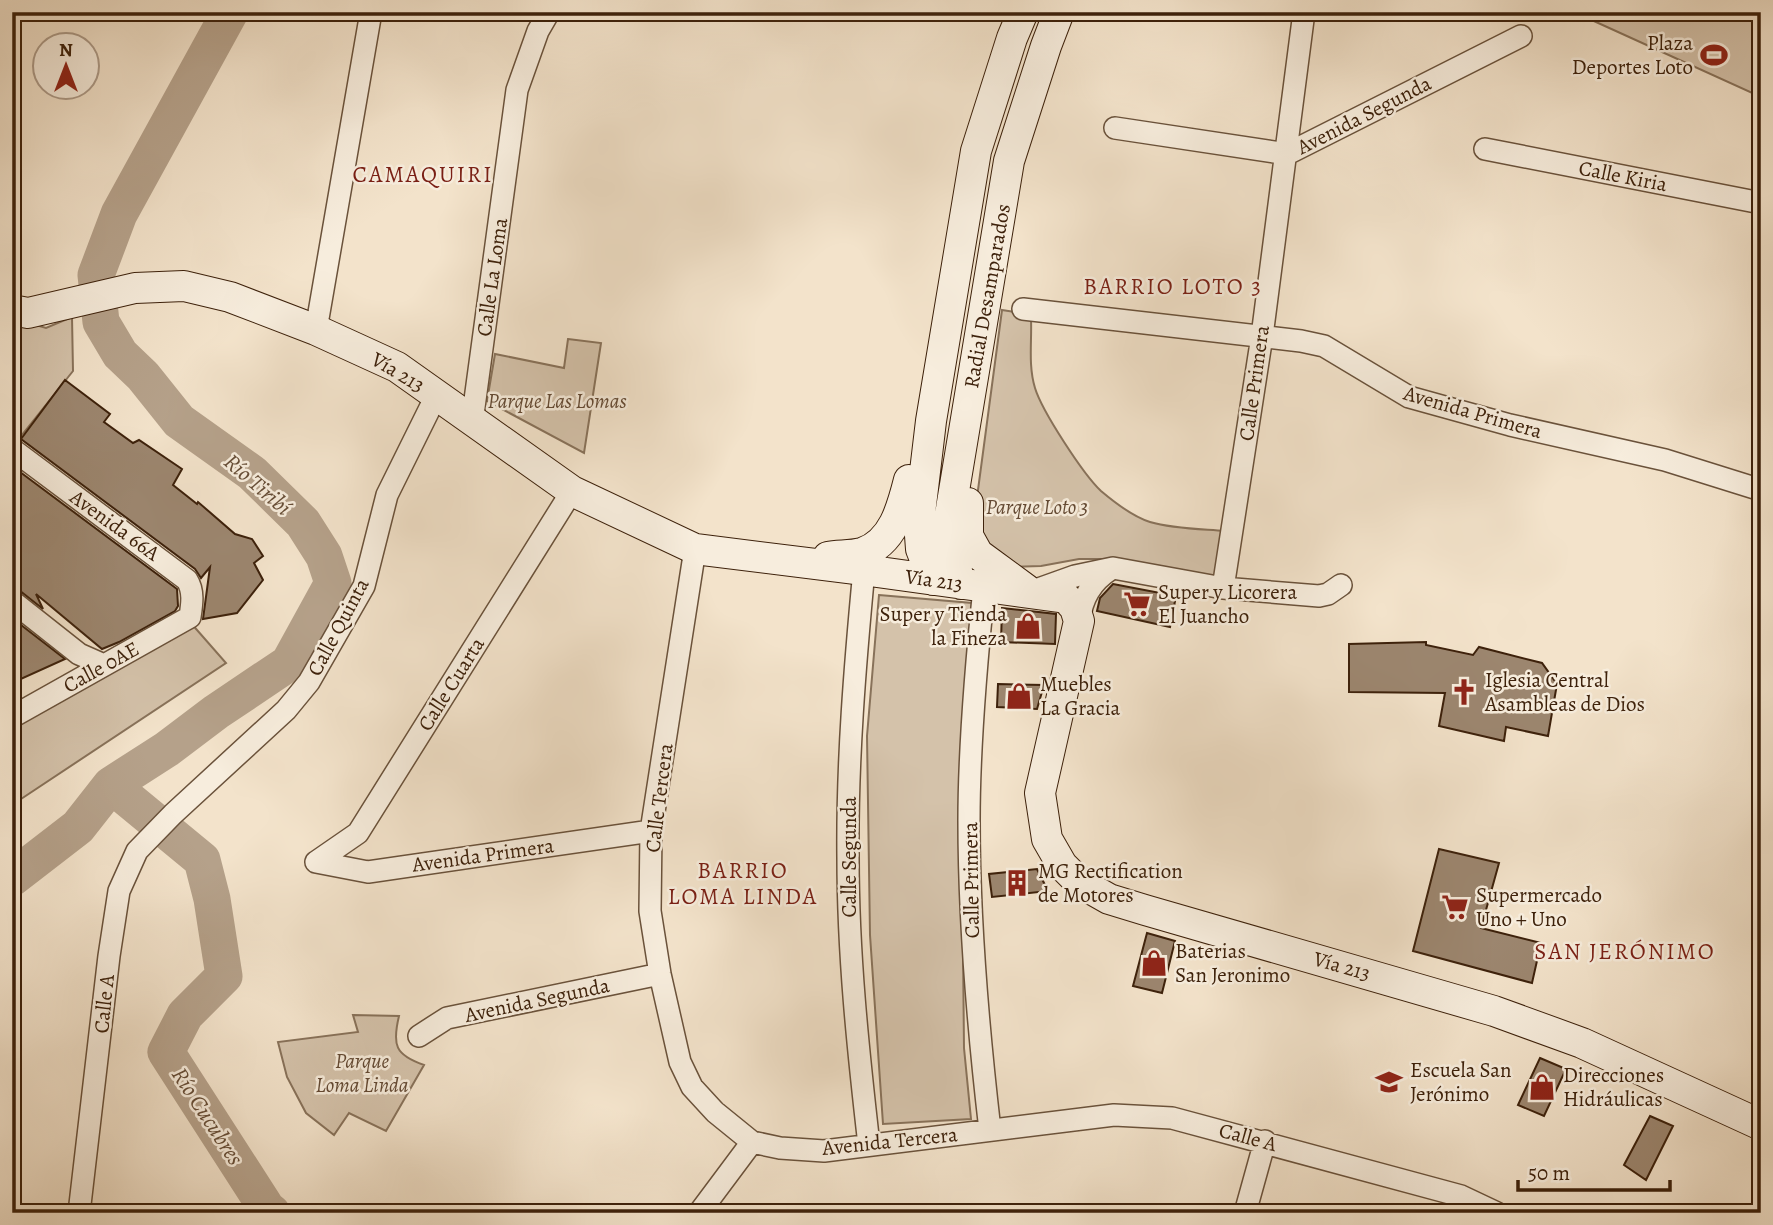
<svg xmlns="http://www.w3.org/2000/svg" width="1773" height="1225" font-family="Alegreya,serif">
  <rect width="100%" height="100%" fill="#f3e3cb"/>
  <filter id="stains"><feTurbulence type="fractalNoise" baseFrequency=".00286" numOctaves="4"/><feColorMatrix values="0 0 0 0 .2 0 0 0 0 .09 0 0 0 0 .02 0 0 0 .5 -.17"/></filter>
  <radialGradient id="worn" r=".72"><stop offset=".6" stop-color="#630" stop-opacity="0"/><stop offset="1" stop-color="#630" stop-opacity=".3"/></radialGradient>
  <!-- green -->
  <path fill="#d4c2aa" stroke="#88725a" stroke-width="2" d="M1574 12H1761V97Z
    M1002 310 1028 314 1031 319C1032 341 1028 365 1035 388 1042 411 1083 474 1101 491 1114 502 1134 517 1150 522 1174 529 1201 529 1225 531L1218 573 1209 578 1104 559H1079L1041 566 1006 567 985 548 974 520Z
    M72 317 73 371 21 436 12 430V318L46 328Z
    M568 339 601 343 584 453 487 401 495 354 564 368Z
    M879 595 972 603 961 754 964 1048 971 1119 883 1124 870 935 867 736Z
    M190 622 226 663 12 805V721Z
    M353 1015 399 1016C392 1045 395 1055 424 1065L386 1131 349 1113 334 1135 306 1113 287 1077 278 1042 358 1032Z"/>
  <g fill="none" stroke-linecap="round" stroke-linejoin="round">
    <!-- river -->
    <path stroke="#b5a18a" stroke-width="37" d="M111 785 202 860 212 899 224 976 185 1015 166 1052 267 1209 272 1213
      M12 878 78 827 111 785 167 749 216 712 289 663 333 583 324 556 303 523 252 473 179 421 143 376 120 354 101 322 96 275 119 214 230 12"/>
  </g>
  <!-- building -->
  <path fill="#9c866f" stroke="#3d210b" stroke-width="2" d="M65 380 110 414 104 422 133 443 139 440 182 469 173 485 197 504 198 502 235 534 252 539 263 556 254 563 263 580 237 613 203 619 210 567 201 578 195 569 21 439Z
    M12 466 177 589 178 606 175 611 119 642 102 649 36 594 43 609 20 591 12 588Z
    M1113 584 1176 596 1170 627 1097 611 1100 598Z
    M1002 608 1056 614 1055 644 1001 642Z
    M12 618 65 659 12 683Z
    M1426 642V645L1473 655 1479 647 1542 663 1557 684 1548 736 1506 727 1504 741 1439 726 1445 693 1349 692V644Z
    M998 684 1044 685 1037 709 997 707Z
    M1439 849 1499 863 1481 928 1541 943 1532 983 1413 951Z
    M1037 869 1048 891 992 897 989 874Z
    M1147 933 1175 941 1162 993 1133 986Z
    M1540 1058 1566 1069 1544 1116 1518 1105Z
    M1650 1116 1673 1126 1646 1180 1624 1165Z"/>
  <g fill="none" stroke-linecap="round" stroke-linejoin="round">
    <defs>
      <path id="street" d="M1115 128 1287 154 1521 36
        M1485 149 1761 203
        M1023 309 1301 341 1324 346 1409 397 1510 425 1665 460 1761 490
        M316 330 371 12
        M472 422 517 90 538 31 549 12
        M12 449 187 580C194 591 192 604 190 617L12 717
        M695 549 651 831 650 911 660 974 680 1062 692 1087 715 1112 752 1142 780 1148 824 1151 1114 1115 1172 1118 1461 1196 1497 1213
        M864 570C855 665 847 761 848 857 848 954 858 1049 869 1145
        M984 588C976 665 969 743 969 821 969 925 978 1027 990 1130
        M1223 588 1262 336 1304 12
        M1033 591 1075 576 1113 568 1223 588 1319 596 1328 594 1341 585
        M12 601 79 654 104 665
        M1079 621C1082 598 1091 582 1111 569
        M316 862 358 833 572 491
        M316 862 368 872 651 831
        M419 1036 447 1018 660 974
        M79 1213 109 956 119 891 137 851 173 814 286 710 309 682 364 586 387 495 436 396
        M699 1213 752 1142
        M1245 1213 1265 1141"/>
      <path id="secondary" d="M12 310 28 313 135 288 184 286 230 297 316 330 397 367 572 491 695 549 864 570 1066 598 1075 608 1079 621 1040 793 1047 839 1062 865 1079 882 1109 899 1145 910 1494 1011 1582 1043 1761 1125
        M968 503V536L978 554 1027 590
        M828 557C838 555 851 556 862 553 893 543 902 508 909 480
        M933 580 921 549 919 522 931 421 976 151 1012 38 1023 12
        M961 584 950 549 949 521 1009 161 1046 46 1059 12"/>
    </defs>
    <!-- street casing -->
    <use href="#street" stroke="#6a523b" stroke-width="24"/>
    <!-- secondary casing -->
    <use href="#secondary" stroke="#3d210b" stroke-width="32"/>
    <!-- street -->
    <use href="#street" stroke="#f7eddd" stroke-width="21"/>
    <!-- secondary -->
    <use href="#secondary" stroke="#f7eddd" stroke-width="30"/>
  </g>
  <!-- icons -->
  <defs>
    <symbol id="stadium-bare" viewBox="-9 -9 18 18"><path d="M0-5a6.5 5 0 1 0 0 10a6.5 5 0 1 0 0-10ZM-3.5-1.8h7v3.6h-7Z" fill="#8f2418" stroke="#f7eddd" stroke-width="2.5" paint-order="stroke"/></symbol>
    <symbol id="supermarket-bare" viewBox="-9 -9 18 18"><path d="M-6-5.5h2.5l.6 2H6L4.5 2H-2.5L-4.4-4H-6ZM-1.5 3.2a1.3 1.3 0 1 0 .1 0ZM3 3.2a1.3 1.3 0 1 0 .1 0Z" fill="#8f2418" stroke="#f7eddd" stroke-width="2.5" paint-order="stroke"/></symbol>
    <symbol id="shop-bare" viewBox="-9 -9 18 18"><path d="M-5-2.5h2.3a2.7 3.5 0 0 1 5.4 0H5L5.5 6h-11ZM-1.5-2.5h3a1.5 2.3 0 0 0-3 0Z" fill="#8f2418" stroke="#f7eddd" stroke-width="2.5" paint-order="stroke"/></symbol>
    <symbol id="church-bare" viewBox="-9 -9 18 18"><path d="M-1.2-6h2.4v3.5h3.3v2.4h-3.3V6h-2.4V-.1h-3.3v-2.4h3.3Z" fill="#8f2418" stroke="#f7eddd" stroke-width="2.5" paint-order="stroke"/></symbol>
    <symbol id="building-bare" viewBox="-9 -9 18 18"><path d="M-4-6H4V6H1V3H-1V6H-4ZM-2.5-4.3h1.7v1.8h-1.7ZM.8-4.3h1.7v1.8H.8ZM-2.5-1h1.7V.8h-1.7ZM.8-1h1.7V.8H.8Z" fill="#8f2418" stroke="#f7eddd" stroke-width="2.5" paint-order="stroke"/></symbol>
    <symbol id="school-bare" viewBox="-9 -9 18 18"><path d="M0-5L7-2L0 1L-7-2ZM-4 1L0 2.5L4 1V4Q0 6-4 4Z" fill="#8f2418" stroke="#f7eddd" stroke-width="2.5" paint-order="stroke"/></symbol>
  </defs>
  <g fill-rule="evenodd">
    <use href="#stadium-bare" x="1695" y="36" width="38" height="38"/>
    <use href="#supermarket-bare" x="1118" y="585" width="38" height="38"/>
    <use href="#shop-bare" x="1009" y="607" width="38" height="38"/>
    <use href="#church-bare" x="1445" y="673" width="38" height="38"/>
    <use href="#shop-bare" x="1000" y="677" width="38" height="38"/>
    <use href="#building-bare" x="998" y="864" width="38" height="38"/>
    <use href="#supermarket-bare" x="1436" y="888" width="38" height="38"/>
    <use href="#shop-bare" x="1135" y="944" width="38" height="38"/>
    <use href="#school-bare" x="1370" y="1063" width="38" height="38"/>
    <use href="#shop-bare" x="1523" y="1068" width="38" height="38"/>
  </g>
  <g text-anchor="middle" stroke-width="5" stroke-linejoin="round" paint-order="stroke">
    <!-- poi labels -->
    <g font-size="21" fill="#3d210b" stroke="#f7eddd" text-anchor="start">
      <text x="1693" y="50" text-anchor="end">Plaza<tspan x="1693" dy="24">Deportes Loto</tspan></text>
      <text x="1158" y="599">Super y Licorera<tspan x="1158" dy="24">El Juancho</tspan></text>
      <text x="1007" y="621" text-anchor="end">Super y Tienda<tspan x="1007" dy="24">la Fineza</tspan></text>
      <text x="1485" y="687">Iglesia Central<tspan x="1485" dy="24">Asambleas de Dios</tspan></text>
      <text x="1040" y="691">Muebles<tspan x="1040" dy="24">La Gracia</tspan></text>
      <text x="1038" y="878">MG Rectification<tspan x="1038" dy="24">de Motores</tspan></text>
      <text x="1476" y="902">Supermercado<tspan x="1476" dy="24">Uno + Uno</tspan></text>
      <text x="1175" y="958">Baterias<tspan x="1175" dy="24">San Jeronimo</tspan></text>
      <text x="1410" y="1077">Escuela San<tspan x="1410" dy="24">Jerónimo</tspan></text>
      <text x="1563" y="1082">Direcciones<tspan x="1563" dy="24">Hidráulicas</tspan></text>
    </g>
    <!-- street labels -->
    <g font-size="21" fill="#3d210b" stroke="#f7eddd">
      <text transform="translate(1364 115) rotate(-27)" y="7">Avenida Segunda</text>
      <text transform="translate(1623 176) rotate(11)" y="7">Calle Kiria</text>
      <text transform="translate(492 277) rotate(-82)" y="7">Calle La Loma</text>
      <text transform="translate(987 296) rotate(-80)" y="7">Radial Desamparados</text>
      <text transform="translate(398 372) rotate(31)" y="7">Vía 213</text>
      <text transform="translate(1254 383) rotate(-82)" y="7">Calle Primera</text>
      <text transform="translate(1473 412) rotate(16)" y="7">Avenida Primera</text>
      <text transform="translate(115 525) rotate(36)" y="7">Avenida 66A</text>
      <text transform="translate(934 580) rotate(8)" y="7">Vía 213</text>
      <text transform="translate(338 627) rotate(-62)" y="7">Calle Quinta</text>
      <text transform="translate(101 667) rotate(-29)" y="7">Calle 0AE</text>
      <text transform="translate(451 684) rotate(-58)" y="7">Calle Cuarta</text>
      <text transform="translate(659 798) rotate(-83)" y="7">Calle Tercera</text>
      <text transform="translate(483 855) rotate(-8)" y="7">Avenida Primera</text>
      <text transform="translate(849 857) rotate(-90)" y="7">Calle Segunda</text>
      <text transform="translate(971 880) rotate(-91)" y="7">Calle Primera</text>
      <text transform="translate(1342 966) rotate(16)" y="7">Vía 213</text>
      <text transform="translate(537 1000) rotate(-12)" y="7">Avenida Segunda</text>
      <text transform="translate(104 1004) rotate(-84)" y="7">Calle A</text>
      <text transform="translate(1248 1137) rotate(15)" y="7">Calle A</text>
      <text transform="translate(890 1141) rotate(-6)" y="7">Avenida Tercera</text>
    </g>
    <!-- park labels -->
    <g font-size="21" font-style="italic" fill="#634933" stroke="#f7eddd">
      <text x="557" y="408">Parque Las Lomas</text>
      <text x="1037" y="514">Parque Loto 3</text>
      <text x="362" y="1068">Parque<tspan x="362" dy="24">Loma Linda</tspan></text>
    </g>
    <!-- neighbourhood labels -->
    <g font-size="23" letter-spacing="2" fill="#7a1f14" stroke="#f7eddd">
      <text x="423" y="182">CAMAQUIRI</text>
      <text x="1173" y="294">BARRIO LOTO 3</text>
      <text x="743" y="878">BARRIO<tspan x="743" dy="26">LOMA LINDA</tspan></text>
      <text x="1625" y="959">SAN JERÓNIMO</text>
    </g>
    <!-- water labels -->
    <g font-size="23" font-style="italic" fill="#674e37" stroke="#f7eddd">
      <text transform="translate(258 484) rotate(41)" y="8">Río Tiribí</text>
      <text transform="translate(208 1116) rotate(57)" y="8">Río Cucubres</text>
    </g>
  </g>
  <!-- margin -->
  <rect width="1773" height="1225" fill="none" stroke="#f3e3cb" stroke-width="42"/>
  <rect x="14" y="14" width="1745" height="1197" fill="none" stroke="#3d210b" stroke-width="3.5"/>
  <rect x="21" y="21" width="1731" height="1183" fill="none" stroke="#3d210b" stroke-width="2"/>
  <!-- north arrow -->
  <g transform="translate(66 66)"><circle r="33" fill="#f7eddd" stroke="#ad9b89" stroke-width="2"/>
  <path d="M0-5L12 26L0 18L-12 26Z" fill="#8f2418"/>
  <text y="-10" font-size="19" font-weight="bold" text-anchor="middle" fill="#3d210b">N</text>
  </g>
  <!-- scale -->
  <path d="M1518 1180v10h152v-10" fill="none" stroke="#3d210b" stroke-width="3.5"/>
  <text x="1528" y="1180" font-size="21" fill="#3d210b" stroke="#f7eddd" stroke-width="5" paint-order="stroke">50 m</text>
  <rect width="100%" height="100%" filter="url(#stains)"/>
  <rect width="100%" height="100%" fill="url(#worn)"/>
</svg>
